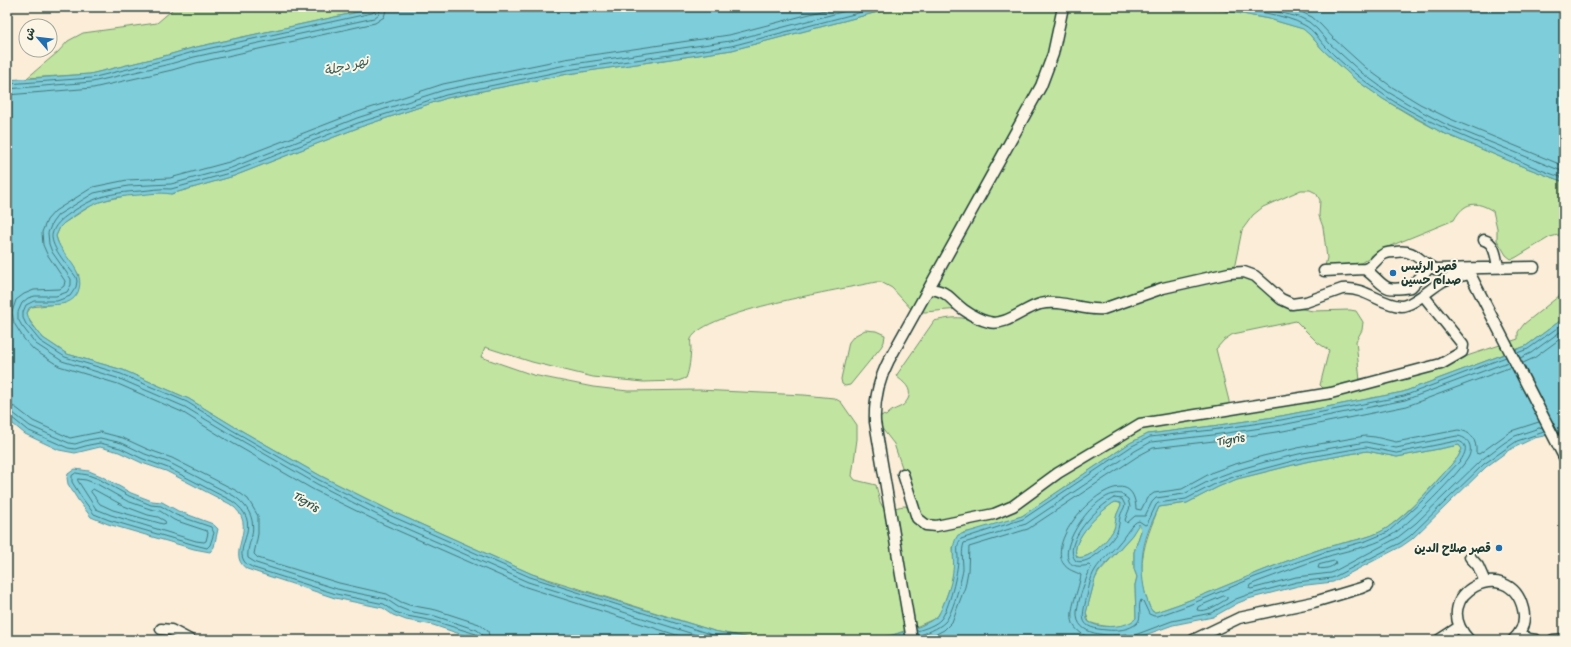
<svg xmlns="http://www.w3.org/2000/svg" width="1571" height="647" font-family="'Gochi Hand','Playpen Sans Arabic',sans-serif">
  <rect width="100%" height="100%" fill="#fcedd9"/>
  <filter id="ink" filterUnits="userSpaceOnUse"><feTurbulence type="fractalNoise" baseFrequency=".025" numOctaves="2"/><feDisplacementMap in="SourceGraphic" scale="8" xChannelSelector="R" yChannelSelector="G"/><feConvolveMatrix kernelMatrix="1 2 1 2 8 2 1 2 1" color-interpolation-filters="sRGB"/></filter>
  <g filter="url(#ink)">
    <!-- green -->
    <path fill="#c1e5a0" stroke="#70916a" d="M173 7H381L192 48 168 55 90 74 27 78 58 52 68 41 83 33 157 23 171 11Z
      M897 7H1205L1269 19 1304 29 1310 35 1323 50 1356 80 1383 99 1413 117 1441 132 1519 165 1564 182V236L1558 235 1550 237 1515 258 1511 259 1506 255 1497 240V228L1493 211C1476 200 1464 202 1454 220L1378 251 1361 263 1325 266 1327 258 1323 227 1319 216 1320 200 1316 193 1310 190H1301L1263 207 1253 215 1242 230 1235 264 1233 268 1101 306 1061 299 996 320 959 309 925 312 913 311 892 288 881 282H876C844 289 704 311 691 339 690 341 691 346 691 348 690 359 690 368 686 378L678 381 643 382 593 377 532 362 485 347 481 357 533 375 593 387 628 391 699 390 804 395 834 398 841 402 857 425V439L852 476 855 480 876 485 880 502 884 509C892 510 898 506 906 506 914 517 917 527 931 531L1004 513 1085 460 1144 426 1427 372 1470 355 1518 339V332L1524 324 1564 292V318L1526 346 1403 392 1281 416 1212 426 1148 434 1130 443 1022 516 982 529 963 533 953 547 954 570 951 584 941 611 936 618 918 626 890 636 865 640H760L714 631 532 574 391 511 321 476 235 427 189 399 123 370 67 354 43 338 27 317V313L31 307 65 303 79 275 60 248 56 236 60 227 64 223 97 202 129 195 164 192 171 194 234 176 360 127 447 98 568 74 732 50Z
      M1224 277H1246L1255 280 1287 306 1313 311 1350 310 1356 311 1363 322 1362 330 1356 341 1360 381 1329 390 1324 389 1320 385 1329 350 1318 343 1296 321 1233 334 1224 340 1216 349 1229 401V406L1133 424 1099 442 1018 499 995 510 931 524 917 511 894 444 877 422 882 415 886 416C891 410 896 409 902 406 905 404 906 402 908 399 913 388 903 382 896 376L934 321C943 319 953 317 962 318 975 320 987 327 1000 328L1030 311 1051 306 1072 308 1083 313 1093 315 1158 291Z
      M865 330 876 331 885 335 884 342 881 347 850 385 845 386 842 384 841 379 849 342 854 336Z
      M1459 445 1462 449 1458 457C1438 480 1412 510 1387 528 1369 540 1341 542 1321 549 1265 567 1212 594 1156 612H1153L1150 608C1134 569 1144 543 1159 507L1187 503 1218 487 1237 479 1305 462 1367 451 1397 457Z
      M1115 502 1120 503 1121 505C1120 508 1118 511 1117 514 1115 519 1116 524 1114 529 1109 539 1089 561 1077 557 1068 542 1102 509 1115 502Z
      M1139 524 1141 528V531L1134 552V569L1137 577 1135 585 1136 618C1126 631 1102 627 1089 622L1086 613 1095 579 1099 572 1132 535 1136 526Z"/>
    <!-- water -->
    <path fill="#7ecddb" stroke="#589398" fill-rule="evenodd" d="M381 7H897L732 50 568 74 447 98 360 127 234 176 171 194C160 192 150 194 139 195 105 197 92 203 64 223L60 227 56 236C60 256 87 270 78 292 71 308 50 304 36 305L29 308 27 313 30 322 43 338 67 354 123 370 189 399 235 427 321 476 391 511 532 574 557 583 714 631 760 640H490L466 636 433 625 406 620 393 615 383 608 335 598 247 569C223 553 262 526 230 504L166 471 142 463 119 452 100 447 75 453 59 450 25 434 7 419V80L90 74 168 55 192 48Z
      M1205 7H1564V182L1519 165 1441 132 1383 99 1356 80 1323 50 1310 35 1303 29 1269 19Z
      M1564 318V432L1534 438 1509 450 1486 467 1412 539 1402 546 1333 582 1298 586 1248 599 1238 603 1213 617 1173 625 1131 640H865C890 636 918 631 938 616 945 602 951 587 953 571 955 559 950 546 958 535L1022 516 1130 443 1148 434 1212 426 1281 416 1403 392 1526 346ZM1459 445 1462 449 1458 457C1437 481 1413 510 1387 528 1369 540 1341 542 1321 549 1265 567 1212 594 1156 612H1153L1150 608C1141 586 1139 558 1147 535 1150 525 1155 516 1159 507L1187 503 1218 487 1237 479 1305 462 1367 451 1397 457ZM1115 502 1120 503 1121 505C1120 508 1118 511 1117 514 1115 519 1116 524 1114 529 1109 539 1089 561 1077 557 1068 542 1102 509 1115 502ZM1139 524 1140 526 1141 531 1134 552V569L1137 577 1135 585 1136 618C1128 628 1099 629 1089 622 1086 620 1087 616 1086 613L1095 579 1098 572 1132 535Z
      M75 469 89 471 101 476 131 493 152 501 162 502 178 511 213 524 218 529 214 547 210 552 194 549 108 524 91 517 78 500 68 484 67 478 68 474Z"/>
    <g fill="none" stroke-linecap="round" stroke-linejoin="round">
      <!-- shore -->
      <path stroke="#457777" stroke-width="1" d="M1228 7C1250 11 1285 14 1304 25 1314 30 1319 40 1326 47 1343 65 1364 81 1384 95 1418 118 1456 133 1493 149 1516 159 1540 171 1564 178
        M1255 7 1299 17 1309 22 1317 29 1330 44 1362 73 1388 92 1417 109 1445 124 1564 172
        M1283 7 1301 12 1312 17 1321 25 1334 39 1366 68 1392 87 1420 104 1448 118 1564 166
        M7 84 91 78 169 59 193 52 372 13 375 11 376 7
        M7 89 92 82 170 64 194 57 374 18 379 14 381 7
        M7 95 93 88 172 70 196 63 375 23 384 17 387 7
        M1517 353 1528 349 1564 323
        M1520 358 1531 353 1564 329
        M1523 363 1534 358 1564 336
        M7 406 15 407 33 421 70 438 100 432 123 438 147 449 172 458 237 491 248 499 258 516V534L254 554 258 558 339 583 387 594 401 602 409 605 436 610 479 624 488 631 490 640
        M7 412 13 413 30 426 69 443 75 444 88 440 100 438 122 443 145 454 170 463 234 496C248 506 255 518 252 535 250 543 247 550 248 558L256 563 337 589 386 599 398 607 408 611 435 616 477 630 482 634 484 640
        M7 417H11L27 430 68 448 75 449 89 445 100 443 120 448 143 459 168 468 232 501C265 524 234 545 244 561 246 565 251 566 254 568L336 594 384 604 395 612 407 616 434 621 476 634 478 636 479 640
        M1457 441C1469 443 1466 452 1461 460L1422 501 1388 532 1366 541 1322 553 1255 577 1189 605 1158 616H1154L1149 614 1143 601 1141 600C1137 608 1143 617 1137 623 1130 630 1116 631 1107 630 1079 628 1081 620 1087 596 1089 588 1090 578 1095 570 1101 560 1112 552 1119 543 1125 537 1132 522 1139 521L1145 525 1147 524 1156 505 1158 503 1186 499 1217 483 1236 476 1304 458 1366 447 1396 453Z
        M76 473 88 475 99 479 129 496 151 505 161 506 176 515 211 527 214 533 210 545 207 548 195 545 109 520 94 514 82 498 72 482V476Z
        M78 479 86 480 97 484 127 501 150 509 160 511 174 520 207 531 208 533 206 541 204 542 196 541 111 515 96 509 78 481Z
        M93 489 124 506 148 515 158 517 165 521 166 523 163 524 113 510 100 504 91 492Z
        M1114 498 1122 499 1125 505C1124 509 1121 512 1120 517 1119 522 1119 527 1117 532 1111 543 1089 566 1076 561 1060 544 1099 505 1114 498Z
        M1335 561 1337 562C1334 567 1324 570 1318 568L1319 565Z
        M1224 596 1227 597V599C1218 604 1207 613 1197 610L1198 607Z
        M917 631C924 629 936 625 941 619 949 609 958 572 958 559 958 552 956 545 961 539L1023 519 1132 446 1150 437 1212 430 1281 420 1404 396 1506 357
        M917 636C926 633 938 629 945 622 952 615 961 581 963 570 963 561 961 551 964 543L1026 524 1135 451 1151 442 1213 435 1282 425 1405 400 1508 362
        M692 640 526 587 385 525 314 490 227 440 182 412 118 384 59 366 34 350 24 339 14 323 12 312 16 300 24 294 34 290 60 289 64 286 65 281 47 254 43 245 42 232 47 220 55 211 93 187 127 180 170 178 229 162 355 113 443 84 565 59 729 35 837 7
        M712 640 528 582 387 520 317 484 230 434 185 407 120 379 62 361 36 344 22 326 18 319V312L22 303 28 298 35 296H56L67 292 71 285V279L52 252 49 244 48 233 52 223 58 215 94 193 128 186 171 184 231 168 357 118 444 90 566 65 730 41 861 7
        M737 640 713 635 530 577 389 515 319 480 232 430 187 402 121 374 65 357 40 341 26 324 23 318V312L26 305 34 301H57L70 296 76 287 77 281 76 277C69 267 51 248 52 235 54 225 62 219 69 214 95 196 110 193 140 191 151 190 161 188 171 189L233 172 358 123 446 95 567 70 731 46 881 7
        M925 640 944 630 952 622 965 587 968 571 969 547 1028 529 1138 456 1153 448 1214 441 1283 431 1407 406 1511 367
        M1097 640C1056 629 1076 604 1081 575 1075 571 1068 571 1063 563 1044 531 1133 448 1136 509L1141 510 1147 498 1154 493 1182 489 1213 472 1232 465 1263 456 1302 447 1365 436 1375 437 1396 442 1458 430C1471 431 1477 440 1476 453L1479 454 1511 431 1539 422
        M1127 640 1128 635 1126 634C1110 636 1075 637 1077 612 1078 599 1086 579 1091 567L1089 565C1037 578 1091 487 1121 494L1128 499 1130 507 1125 520 1127 523 1135 516H1145L1152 502 1156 498 1184 494 1215 478 1234 471 1265 462 1303 453 1366 442 1396 448 1457 436C1468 437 1473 446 1469 456 1464 469 1404 529 1390 536 1370 548 1345 550 1323 558 1301 565 1279 574 1257 582L1250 585 1249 588 1251 589 1296 577 1331 573 1397 538 1416 523 1480 461 1504 443 1515 436 1542 427
        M1132 640 1135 635 1172 621 1211 613 1236 599 1247 595 1297 582 1332 578 1400 543 1410 536 1484 464 1517 441 1544 432"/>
      <defs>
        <path id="minor" d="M1484 240C1495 243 1496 257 1498 267
          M1365 269C1387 286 1380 292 1411 287L1430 267
          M1468 270 1564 457
          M1324 271 1365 269C1374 266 1376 258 1384 254 1388 252 1392 252 1396 252 1416 249 1419 262 1435 269L1534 267
          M929 289C948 290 950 300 964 310 971 315 980 320 989 322 1004 327 1025 308 1040 304 1063 299 1082 311 1103 309L1163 288 1229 273 1244 272 1255 276 1281 299 1292 304 1306 302 1342 289C1367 287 1380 305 1401 306 1413 306 1432 287 1443 281 1452 277 1462 276 1470 274
          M903 474 917 518 926 525 936 526 994 514 1013 506 1058 473 1140 424 1331 393 1441 364 1462 352 1463 345 1423 295
          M1470 557 1478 566 1485 582
          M161 629 171 630 190 640
          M1519 633 1529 639 1536 640
          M912 640 875 422C874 400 878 381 889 360L1041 86 1053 54 1063 7
          M1193 640 1239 618 1314 602 1361 588 1368 585
          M1439 640 1459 627
          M1469 640C1426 594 1510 553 1523 609 1526 621 1522 632 1513 640
          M1553 640 1564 639"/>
      </defs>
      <!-- minor casing -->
      <use href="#minor" stroke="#1f3d34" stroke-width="13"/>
      <!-- minor -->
      <use href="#minor" stroke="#fcf5e5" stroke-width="10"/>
    </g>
  </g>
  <!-- markers -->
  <g fill="#1f6fb2" stroke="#fcf5e5" stroke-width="1.5">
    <circle cx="1393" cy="273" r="4"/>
    <circle cx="1499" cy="548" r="4"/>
  </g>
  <g text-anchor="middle" stroke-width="4" stroke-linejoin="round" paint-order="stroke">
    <!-- poi labels -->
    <g font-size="12" font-weight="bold" fill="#1f3d34" stroke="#fcf5e5" text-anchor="start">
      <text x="1401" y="270">قصر الرئيس<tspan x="1401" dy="14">صدام حسين</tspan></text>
      <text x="1491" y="552" text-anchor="end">قصر صلاح الدين</text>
    </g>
    <!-- water labels -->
    <g font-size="13" font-style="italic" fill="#325a55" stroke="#fcf5e5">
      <text transform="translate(346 65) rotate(-14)" y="5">نهر دجلة</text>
      <text transform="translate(1230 438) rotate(-10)" y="5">Tigris</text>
      <text transform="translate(307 500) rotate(32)" y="5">Tigris</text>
    </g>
  </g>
  <!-- margin -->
  <rect width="1571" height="647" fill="none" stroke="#fcf5e5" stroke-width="24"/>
  <rect x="12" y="12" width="1547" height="623" fill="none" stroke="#1f3d34" stroke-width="1.5" filter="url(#ink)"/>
  <!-- north arrow -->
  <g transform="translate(38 38) rotate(298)"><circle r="19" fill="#fcf5e5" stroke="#a4ab9e"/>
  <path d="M0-3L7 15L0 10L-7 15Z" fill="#1f6fb2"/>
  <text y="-6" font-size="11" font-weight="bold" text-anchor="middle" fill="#1f3d34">ش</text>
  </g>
</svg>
